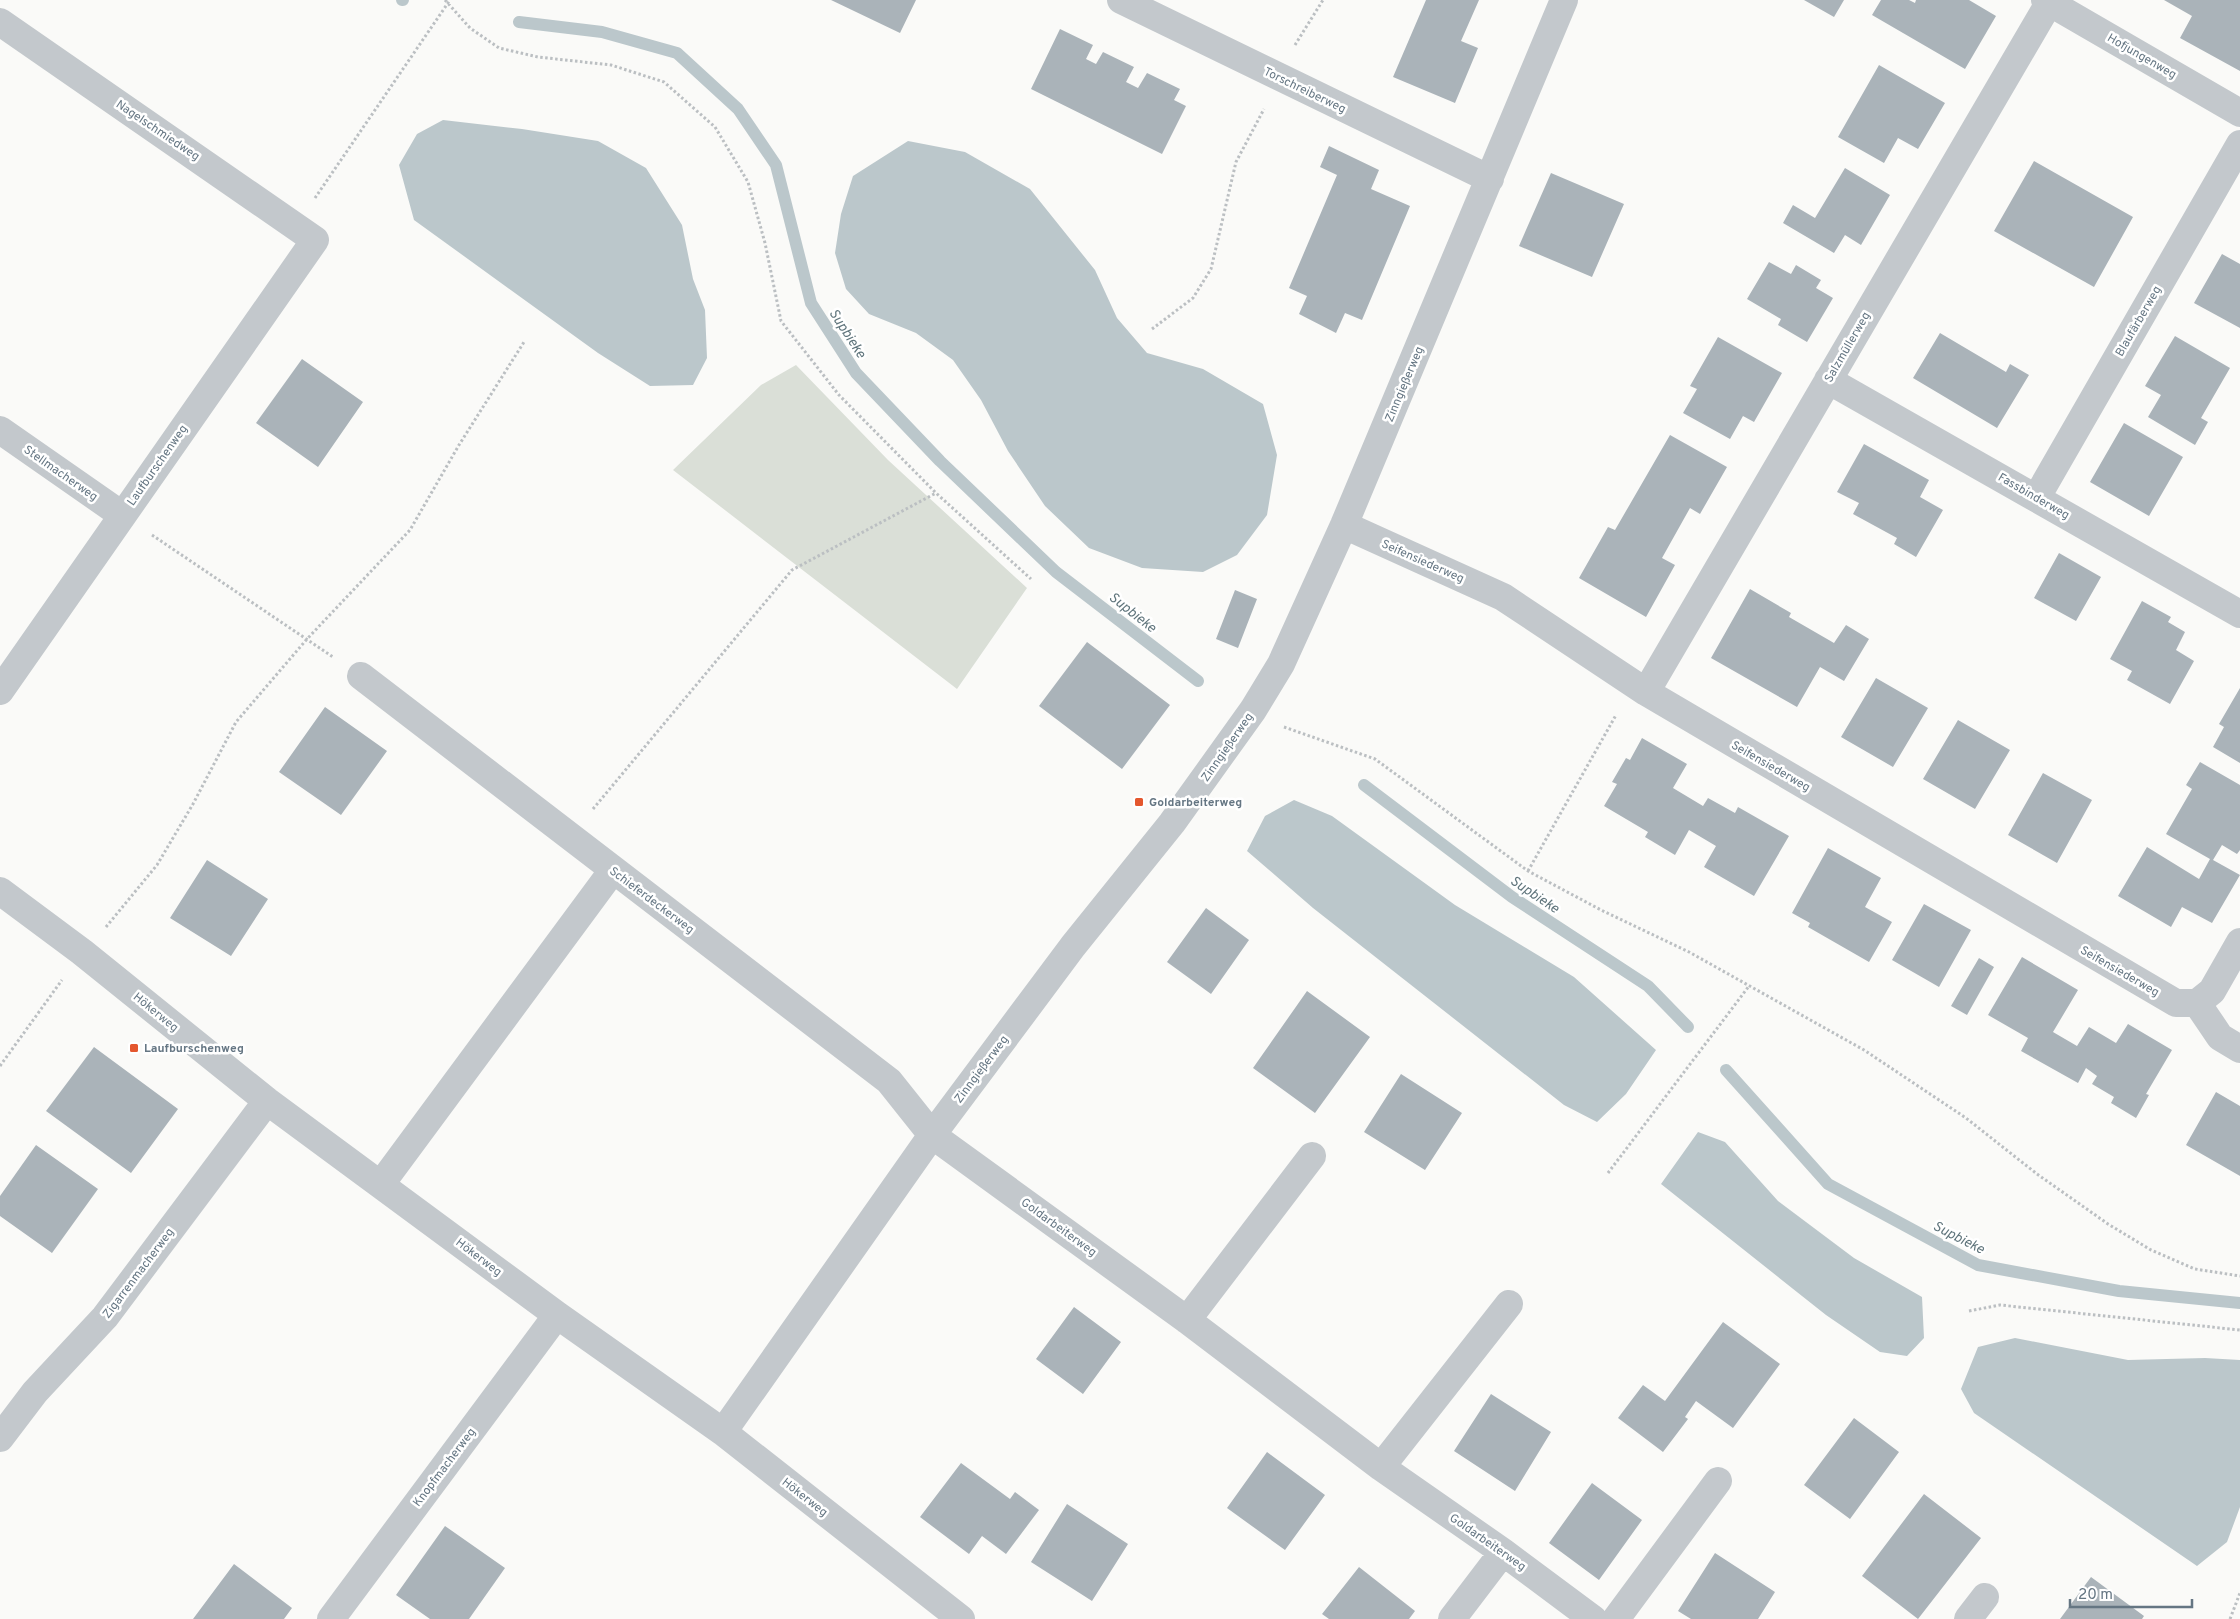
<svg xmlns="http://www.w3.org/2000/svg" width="2240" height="1619" font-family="Overpass,sans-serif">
  <rect width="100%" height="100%" fill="#fafaf8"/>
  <!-- green -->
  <path fill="#dadfd7" d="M796 365 888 460 1027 588 957 689 673 470 761 385Z"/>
  <!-- water -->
  <path fill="#bbc7cb" d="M443 120 522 129 598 141 646 168 682 225 693 279 705 310 707 358 693 385 650 386 598 353 414 220 399 165 417 134Z
    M908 141 965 152 1030 189 1095 270 1117 318 1147 353 1203 369 1263 404 1277 455 1267 515 1237 555 1203 572 1142 568 1089 548 1045 506 1008 451 981 400 953 360 916 333 869 314 846 289 835 253 841 214 853 176Z
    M1294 800 1332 816 1455 905 1574 977 1656 1050 1626 1094 1597 1122 1564 1105 1313 908 1247 851 1265 816Z
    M1698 1132 1725 1142 1778 1201 1854 1258 1922 1297 1924 1338 1907 1356 1880 1352 1826 1315 1661 1184Z
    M2015 1338 2128 1360 2205 1358 2240 1360V1507L2227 1542 2197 1566 1974 1413 1961 1389 1978 1347Z"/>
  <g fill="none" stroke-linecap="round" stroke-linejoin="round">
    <!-- stream -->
    <path stroke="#bbc7cb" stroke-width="12" d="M402 0H403
      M519 22 602 32 677 53 738 109 776 165 811 303 856 373 940 461 1056 572 1198 681
      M1364 785 1512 897 1648 986 1688 1027
      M1726 1070 1828 1184 1978 1265 2119 1291 2240 1303"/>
  </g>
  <!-- building -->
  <path fill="#aab3b9" d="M831 0H916L900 33Z
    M1426 0H1479L1461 41 1478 48 1455 103 1393 77Z
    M1804 0H1844L1834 17Z
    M1881 0H1909L1915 3 1916 0H1969L1996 16 1965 69 1872 15Z
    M2164 0H2240V71L2180 38 2192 16Z
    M1060 29 1093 45 1086 59 1096 64 1103 52 1134 67 1126 82 1138 88 1147 73 1180 89 1174 100 1186 106 1162 154 1031 89Z
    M1879 65 1945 103 1918 149 1898 138 1884 163 1838 137Z
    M1329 146 1379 170 1371 189 1410 206 1362 320 1345 313 1336 333 1299 314 1307 296 1289 288 1337 175 1320 167Z
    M2034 161 2133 217 2094 287 1994 231Z
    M1845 168 1890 195 1861 245 1845 235 1834 253 1783 223 1793 205 1815 218Z
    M1551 173 1624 204 1592 277 1519 246Z
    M2222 254 2240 264V328L2194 303Z
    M1769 262 1791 274 1796 265 1821 280 1816 288 1833 298 1807 342 1778 325 1781 319 1747 299Z
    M1940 333 2006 372 2010 364 2029 375 1997 428 1913 378Z
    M2175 336 2230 368 2201 418 2208 422 2195 445 2148 417 2161 395 2145 386Z
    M1718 337 1782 373 1754 422 1743 416 1730 439 1683 413 1697 389 1690 386Z
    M302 359 363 402 318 467 256 423Z
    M2124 423 2183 457 2149 516 2090 482Z
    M1670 435 1727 467 1700 514 1690 508 1662 558 1675 565 1646 617 1579 578 1608 527 1615 530Z
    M1864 444 1929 480 1920 497 1943 510 1916 557 1894 544 1897 538 1853 514 1859 503 1837 492Z
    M2059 553 2101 577 2076 621 2034 598Z
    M1750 589 1791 613 1789 617 1834 643 1846 625 1869 639 1844 681 1820 667 1797 707 1711 658Z
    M1235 590 1257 599 1238 648 1216 639Z
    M2142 601 2171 617 2168 622 2185 632 2176 650 2194 661 2170 704 2127 680 2132 671 2110 659Z
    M1087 642 1170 705 1122 769 1039 706Z
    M1876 678 1928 708 1893 767 1841 737Z
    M2240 688V763L2213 747 2224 727 2219 724Z
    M325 707 387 751 341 815 279 772Z
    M1958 720 2010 750 1975 809 1923 779Z
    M1642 738 1687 764 1673 788 1703 806 1708 798 1735 813 1738 807 1789 836 1754 896 1704 867 1716 846 1689 830 1675 855 1645 837 1648 832 1604 806 1617 784 1612 782 1626 758 1630 760Z
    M2200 762 2240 785V850L2237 854 2222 845 2213 860 2240 875 2212 923 2182 907 2171 927 2118 896 2147 847 2199 879 2210 859 2166 834 2192 789 2186 785Z
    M2043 773 2092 800 2057 863 2008 835Z
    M1828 848 1881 878 1865 907 1892 922 1869 962 1808 927 1810 923 1792 913Z
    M207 860 268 899 231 956 170 918Z
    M1924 904 1971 930 1939 987 1892 960Z
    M1206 908 1249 940 1211 994 1167 962Z
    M2022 957 2078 990 2053 1032 2077 1046 2089 1027 2116 1043 2128 1024 2172 1050 2146 1094 2149 1095 2136 1118 2111 1103 2114 1097 2092 1084 2097 1076 2086 1068 2078 1083 2021 1051 2028 1038 1988 1015Z
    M1979 958 1994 967 1967 1015 1951 1006Z
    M1307 991 1370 1037 1315 1113 1253 1068Z
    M94 1047 178 1109 131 1173 46 1111Z
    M1401 1074 1462 1113 1425 1170 1364 1132Z
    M2216 1092 2240 1106V1176L2186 1145Z
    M36 1145 98 1189 52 1253 0 1216V1196Z
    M1074 1307 1121 1342 1083 1394 1036 1359Z
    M1723 1322 1780 1364 1733 1428 1696 1401 1685 1417 1688 1419 1663 1452 1618 1418 1643 1385 1665 1401Z
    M1491 1394 1551 1432 1515 1491 1454 1451Z
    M1854 1418 1899 1452 1850 1519 1804 1485Z
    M1267 1452 1325 1495 1285 1550 1227 1508Z
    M961 1463 1010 1499 1015 1492 1039 1510 1006 1554 982 1536 969 1554 920 1517Z
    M1592 1483 1642 1520 1599 1580 1549 1543Z
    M1924 1494 1981 1538 1918 1619 1862 1576Z
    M1067 1504 1128 1544 1092 1601 1031 1562Z
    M445 1526 505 1568 469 1619H430L396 1595Z
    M1715 1553 1775 1592 1758 1619H1691L1678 1611Z
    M234 1564 292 1608 284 1619H193Z
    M1359 1567 1415 1611 1409 1619H1329L1322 1614Z
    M2091 1577 2144 1616 2142 1619H2060Z"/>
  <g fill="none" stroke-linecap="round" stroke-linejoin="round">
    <!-- path -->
    <path stroke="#bbbfc2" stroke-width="3" stroke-dasharray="2.5 2.5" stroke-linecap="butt" d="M445 0 470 28 499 48 538 57 611 65 664 82 715 127 748 182 765 243 781 321 839 395 936 493 1031 579
      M1295 45 1323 0
      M315 198 450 0
      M1152 329 1193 298 1211 269 1236 162 1264 109
      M152 535 333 657
      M1284 727 1375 759 1528 871 1601 910 1689 952 1864 1050 1966 1118 2037 1174 2108 1224 2151 1250 2195 1269 2240 1276
      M593 809 792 570 936 493
      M1528 871 1616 715
      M106 927 157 865 193 804 236 722 307 639 410 530 459 445 524 342
      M0 1066 62 980
      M1608 1173 1749 986
      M1969 1311 2000 1305 2240 1330
      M2230 1619 2240 1593"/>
    <!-- street -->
    <path stroke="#c3c8cc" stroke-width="28" d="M1121 0 1490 179
      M2045 0 2240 113
      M0 22 315 240 0 691
      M1828 380 2240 614
      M0 430 122 515
      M2037 497 2240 144
      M1344 525 1503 597 1646 692 2176 1003H2197L2212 991 2240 942
      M361 676 889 1081 932 1135 1187 1320 1381 1467 1503 1552 1593 1619
      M1646 692 2049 3
      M0 891 82 952 267 1101 557 1315 723 1432 961 1619
      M2197 1003 2220 1037 2240 1049
      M381 1184 613 870
      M1187 1320 1312 1156
      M723 1432 932 1135 1073 946 1172 823 1253 710 1281 664 1344 525 1564 0
      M0 1438 35 1392 105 1317 267 1101
      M1381 1467 1509 1304
      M331 1619 557 1315
      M1452 1619 1503 1552
      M1616 1619 1718 1481
      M1968 1619 1985 1597"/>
  </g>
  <!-- markers -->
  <g fill="#e4572e" stroke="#fff" stroke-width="2">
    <rect x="1134" y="797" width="10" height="10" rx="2.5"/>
    <rect x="129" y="1043" width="10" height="10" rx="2.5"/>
  </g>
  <g text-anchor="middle" stroke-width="5" stroke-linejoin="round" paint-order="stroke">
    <!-- street labels -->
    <g font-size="12" fill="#657683" stroke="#fff">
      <text transform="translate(2142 56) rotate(30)" y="4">Hofjungenweg</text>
      <text transform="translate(1305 90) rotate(26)" y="4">Torschreiberweg</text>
      <text transform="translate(158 130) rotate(34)" y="4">Nagelschmiedweg</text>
      <text transform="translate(2138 321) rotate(-60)" y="4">Blaufärberweg</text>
      <text transform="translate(1847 347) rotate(-60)" y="4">Salzmüllerweg</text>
      <text transform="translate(1404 384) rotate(-67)" y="4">Zinngießerweg</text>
      <text transform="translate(157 465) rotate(-55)" y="4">Laufburschenweg</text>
      <text transform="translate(61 473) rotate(35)" y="4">Stellmacherweg</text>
      <text transform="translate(2034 496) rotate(30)" y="4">Fassbinderweg</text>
      <text transform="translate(1423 561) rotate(24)" y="4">Seifensiederweg</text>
      <text transform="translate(1227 747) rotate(-55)" y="4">Zinngießerweg</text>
      <text transform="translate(1771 766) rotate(30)" y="4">Seifensiederweg</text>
      <text transform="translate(652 900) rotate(37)" y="4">Schieferdeckerweg</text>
      <text transform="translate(2120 971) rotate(30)" y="4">Seifensiederweg</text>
      <text transform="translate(156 1012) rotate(39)" y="4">Hökerweg</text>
      <text transform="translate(981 1069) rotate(-53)" y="4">Zinngießerweg</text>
      <text transform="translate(1059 1227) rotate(36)" y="4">Goldarbeiterweg</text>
      <text transform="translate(479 1257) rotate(37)" y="4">Hökerweg</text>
      <text transform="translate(138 1273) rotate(-53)" y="4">Zigarrenmacherweg</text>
      <text transform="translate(444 1467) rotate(-53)" y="4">Knopfmacherweg</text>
      <text transform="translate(805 1497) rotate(38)" y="4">Hökerweg</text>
      <text transform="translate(1488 1542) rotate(35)" y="4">Goldarbeiterweg</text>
    </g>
    <!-- poi labels -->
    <g font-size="12" font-weight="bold" fill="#657683" stroke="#fff" text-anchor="start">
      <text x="1149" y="806">Goldarbeiterweg</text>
      <text x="144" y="1052">Laufburschenweg</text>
    </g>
    <!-- water labels -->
    <g font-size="14" font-style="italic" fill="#60757c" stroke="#fff">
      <text transform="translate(848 333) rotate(57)" y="5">Supbieke</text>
      <text transform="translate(1133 612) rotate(38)" y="5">Supbieke</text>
      <text transform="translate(1535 894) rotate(34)" y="5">Supbieke</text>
      <text transform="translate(1959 1237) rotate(27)" y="5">Supbieke</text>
    </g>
  </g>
  <!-- scale -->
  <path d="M2070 1599v8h122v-8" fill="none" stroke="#657683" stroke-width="2.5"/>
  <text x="2078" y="1599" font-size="15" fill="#657683" stroke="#ffffff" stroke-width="4" paint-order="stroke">20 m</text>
</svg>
